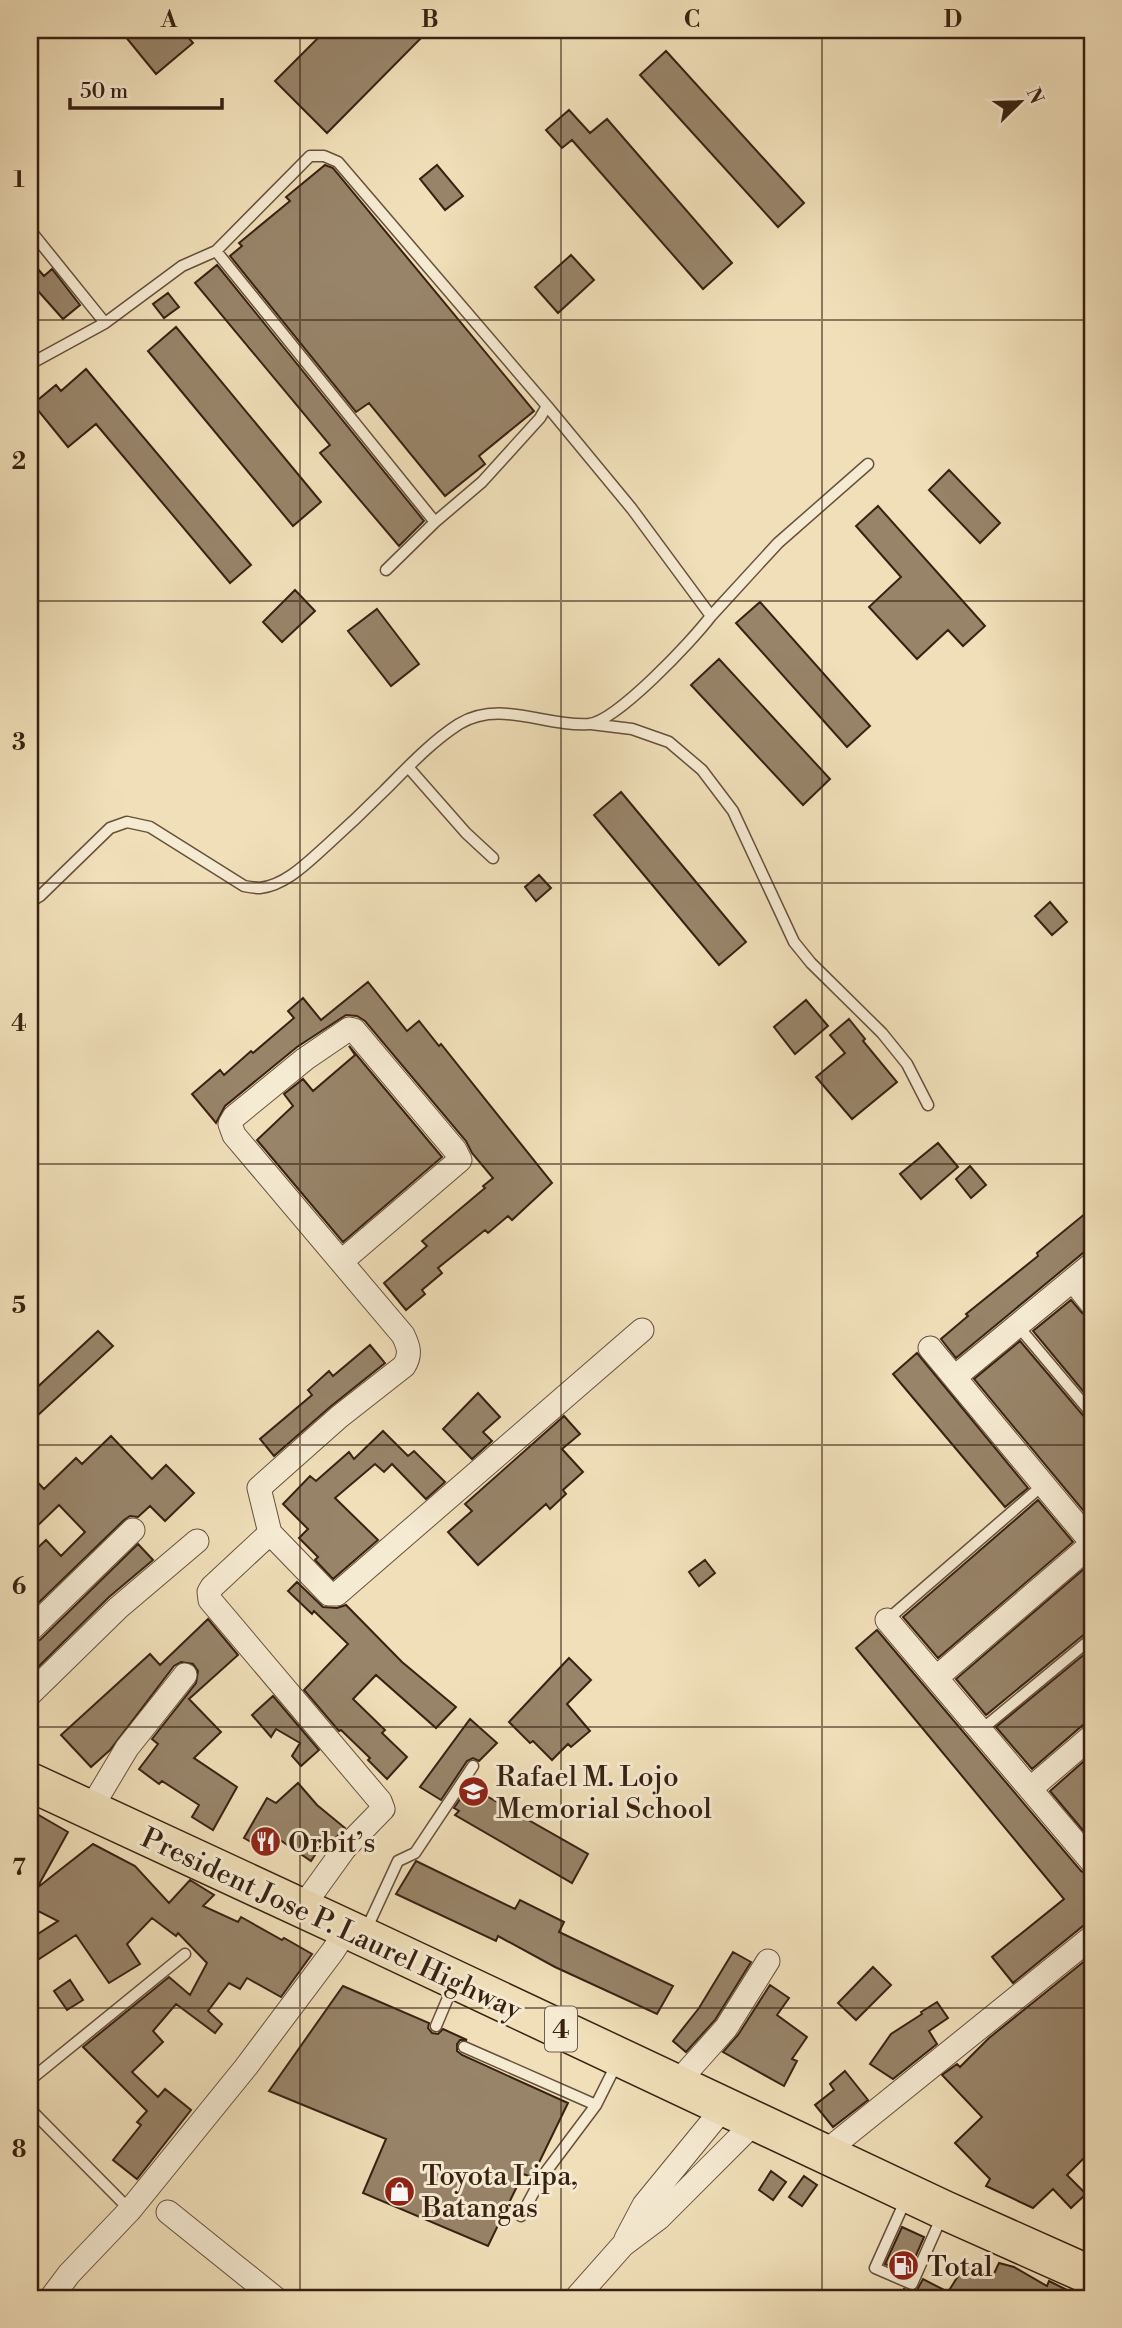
<svg xmlns="http://www.w3.org/2000/svg" width="1122" height="2328" font-family="'Libre Bodoni',serif">
  <rect width="100%" height="100%" fill="#f0dfb9"/>
  <filter id="stains"><feTurbulence type="fractalNoise" baseFrequency=".00286" numOctaves="4"/><feColorMatrix values="0 0 0 0 .2 0 0 0 0 .09 0 0 0 0 .02 0 0 0 .5 -.17"/></filter>
  <radialGradient id="worn" r=".72"><stop offset=".6" stop-color="#630" stop-opacity="0"/><stop offset="1" stop-color="#630" stop-opacity=".3"/></radialGradient>
  <!-- building -->
  <path fill="#988469" stroke="#392112" stroke-width="2" d="M120 30H182L193 43 156 74Z
    M326 30H429L327 133 275 81Z
    M666 51 804 203 778 227 640 75Z
    M569 110 590 133 607 119 732 263 703 289 572 140 562 148 546 130Z
    M325 165 333 168 534 411 479 456 485 464 445 496 369 403 356 412 230 256 242 246 239 243 290 201 286 197Z
    M437 165 463 196 445 210 420 179Z
    M571 255 594 280 558 313 535 287Z
    M30 260 44 276 52 269 80 305 63 319 38 291 30 299Z
    M217 265 424 521 399 546 320 453 330 445 195 283Z
    M168 293 179 307 164 318 153 304Z
    M176 327 321 502 293 526 148 351Z
    M86 369 251 565 230 583 96 424 68 447 33 404 56 385 61 391Z
    M949 470 1000 523 980 543 929 490Z
    M878 506 985 626 963 646 948 630 917 659 869 607 901 577 856 526Z
    M295 590 315 611 282 642 263 622Z
    M760 602 870 726 847 747 736 623Z
    M377 609 419 664 391 686 348 631Z
    M719 659 830 779 803 805 691 685Z
    M621 792 746 942 719 965 594 815Z
    M539 875 551 888 536 901 525 887Z
    M1050 902 1067 922 1052 935 1035 916Z
    M368 982 407 1031 419 1021 439 1046 441 1044 552 1183 512 1220 508 1216 488 1233 485 1230 438 1268 442 1273 422 1290 425 1294 406 1310 384 1283 427 1246 422 1241 485 1188 483 1186 493 1178 472 1153 466 1141 365 1021 357 1016 346 1015 297 1047 225 1106 216 1123 192 1094 220 1070 224 1075 251 1051 253 1053 294 1018 288 1011 303 998 321 1020Z
    M806 1000 828 1026 795 1054 774 1027Z
    M849 1019 865 1039 863 1041 897 1082 852 1119 816 1077 845 1053 830 1035Z
    M349 1046 442 1157 343 1242 257 1140 293 1106 284 1094 303 1079 313 1091 355 1055Z
    M938 1143 958 1167 921 1199 900 1174Z
    M970 1166 986 1185 971 1198 956 1179Z
    M1092 1208V1250L1083 1253 956 1358 941 1339 968 1316 966 1314 1038 1256 1037 1253Z
    M1071 1300 1082 1313 1092 1318V1402L1033 1331Z
    M98 1331 113 1346 37 1416 30 1408V1394Z
    M1020 1341 1086 1419 1092 1422V1521L974 1379Z
    M370 1345 385 1363 330 1407 274 1456 260 1439 312 1395 308 1390 329 1371 333 1376Z
    M917 1353 1028 1488 1005 1507 893 1374Z
    M478 1393 500 1417 483 1432 492 1441 472 1459 443 1429Z
    M564 1416 580 1434 562 1449 583 1472 563 1490 566 1494 550 1509 546 1504 478 1565 448 1532 472 1511 465 1504Z
    M383 1431 408 1456 414 1451 445 1482 426 1499 392 1464 384 1472 375 1464 335 1498 378 1540 333 1579 315 1560 318 1557 299 1538 308 1529 283 1504 310 1476 316 1481 349 1452 354 1459Z
    M111 1436 152 1479 166 1465 194 1493 165 1521 150 1506 138 1517 130 1516 124 1520 30 1611V1555L46 1540 61 1556 85 1532 59 1505 30 1533V1474L44 1489 76 1458 82 1464Z
    M1038 1500 1073 1542 938 1658 903 1617Z
    M138 1544 153 1560 109 1597 30 1675V1644L40 1640Z
    M705 1560 715 1573 699 1586 689 1572Z
    M1092 1562V1630L1087 1632 986 1715 956 1679Z
    M297 1582 323 1607 337 1608 346 1605 402 1662 456 1707 436 1728 376 1675 353 1699 385 1730 382 1733 407 1757 387 1779 368 1760 370 1758 341 1730 339 1731 304 1690 348 1644 314 1611 312 1614 288 1591Z
    M208 1619 238 1655 189 1699 221 1732 194 1758 237 1787 213 1830 192 1817 199 1805 162 1781 159 1784 139 1769 158 1744 152 1739 196 1683 198 1671 193 1664 181 1662 174 1666 110 1750 91 1767 61 1735 150 1654 160 1665Z
    M877 1630 1081 1871 1092 1877V1923L1083 1926 1013 1983 992 1957 1064 1899 856 1648Z
    M1092 1648V1722L1083 1725 1032 1769 996 1727Z
    M569 1658 591 1680 567 1704 590 1731 571 1747 568 1744 552 1760 533 1741 530 1743 509 1722Z
    M273 1696 319 1750 301 1766 292 1756 300 1743 276 1729 271 1737 252 1715Z
    M470 1719 497 1743 479 1761 473 1758 467 1761 441 1800 420 1787Z
    M1092 1754V1829L1086 1834 1050 1791Z
    M298 1783 317 1805 345 1828 332 1842 326 1838 311 1861 280 1840 272 1854 244 1838 267 1798 276 1803Z
    M469 1786 588 1854 572 1883 455 1815 459 1811 454 1808Z
    M30 1810 68 1832 37 1888 93 1844 135 1866 169 1903 190 1880 214 1895 203 1906 238 1922 241 1917 282 1940 284 1938 312 1954 281 1997 247 1978 240 1989 229 1983 208 2011 222 2024 215 2033 176 2004 153 2031 163 2042 132 2072 158 2097 165 2089 191 2110 137 2179 113 2160 141 2125 137 2122 147 2111 83 2047 169 1977 190 1995 207 1963 178 1933 176 1936 152 1918 127 1944 140 1964 109 1983 76 1935 30 1965V1939L58 1921 30 1907Z
    M416 1861 515 1909 520 1900 564 1922 559 1932 673 1986 657 2014 555 1967 498 1936 496 1941 396 1894Z
    M733 1952 751 1962 715 2020 686 2052 673 2041 699 2008Z
    M1092 1955V2150L1067 2175 1086 2194 1071 2208 1053 2189 1033 2208 986 2186 990 2179 955 2143 982 2117 942 2075 957 2064 960 2067 989 2038Z
    M873 1967 891 1985 856 2020 838 2003Z
    M70 1980 83 2000 67 2010 54 1991Z
    M770 1985 789 1998 777 2015 807 2037 792 2059 797 2061 784 2086 723 2052 738 2035Z
    M343 1986 429 2023 428 2028 432 2033 438 2034 443 2029 467 2040H460L457 2044V2051L462 2055 568 2103 532 2177 523 2174 488 2246 363 2193 386 2139 269 2091Z
    M937 2002 948 2018 929 2031 937 2044 893 2079 870 2064 891 2034 922 2014 921 2012Z
    M845 2071 868 2100 833 2127 815 2105 834 2090 830 2084Z
    M771 2171 786 2182 773 2200 759 2190Z
    M804 2176 817 2185 802 2206 789 2197Z
    M902 2227 924 2237 908 2274 885 2264Z
    M967 2262 992 2278 999 2263 1014 2267 1047 2286 1049 2281 1083 2298H899L904 2289 912 2292 917 2290 923 2279 948 2292Z"/>
  <g fill="none" stroke-linecap="round" stroke-linejoin="round">
    <defs>
      <path id="lane" d="M30 230 105 323
        M216 251 435 522
        M30 364 105 323 182 266 216 251 310 156H324L338 162 547 406 540 418 482 482 435 522 386 570
        M547 406 632 509 711 616 778 543 868 464
        M591 724 632 729 669 742 702 770 733 811 794 942 811 963 882 1033 907 1064 928 1105
        M408 767 466 833 493 858
        M30 902 40 896 110 828 127 822 150 827 244 886C249 887 255 888 260 888 286 885 308 862 326 846 346 828 365 810 384 791 408 767 431 742 459 724 500 699 545 727 589 724 617 721 693 640 711 616
        M1018 1326 1092 1414
        M887 1620 1044 1484
        M981 1730 1092 1638
        M366 1930 398 1861 415 1853 473 1766
        M436 2026 453 1986
        M464 2047 596 2105
        M30 2080 185 1954
        M30 2109 130 2210
        M906 2199 875 2268 912 2284 942 2216
        M521 2216 542 2177 596 2105 617 2063"/>
      <path id="street" d="M1073 1280 1092 1304
        M930 1348 1092 1543
        M955 1377 1092 1264
        M270 1533 259 1488 339 1417 404 1366C411 1355 409 1347 403 1335L234 1135 230 1124 234 1117 305 1059 349 1029 354 1030 455 1150 460 1160 342 1261
        M887 1620 1092 1862
        M30 1630 133 1530
        M936 1678 1092 1544
        M30 1694 118 1608 197 1541
        M1030 1789 1092 1736
        M90 1810 127 1748 185 1675
        M301 1909 345 1848 383 1809 380 1801 210 1600 209 1592 212 1587 270 1533 329 1594H337L642 1330
        M676 2084 726 2028 768 1961
        M824 2153 1092 1937
        M168 2212 275 2298
        M626 2239 644 2205 725 2106
        M51 2298 69 2274 130 2210 246 2067 333 1951 347 1929
        M576 2298 623 2245 659 2218 756 2121"/>
      <path id="highway" d="M30 1782 375 1942 944 2210 1092 2276"/>
    </defs>
    <!-- lane casing -->
    <use href="#lane" stroke="#67503c" stroke-width="13"/>
    <!-- street casing -->
    <use href="#street" stroke="#67503c" stroke-width="25"/>
    <!-- highway casing -->
    <use href="#highway" stroke="#392112" stroke-width="41"/>
    <!-- lane -->
    <use href="#lane" stroke="#f5ead2" stroke-width="10"/>
    <!-- street -->
    <use href="#street" stroke="#f5ead2" stroke-width="23"/>
    <!-- highway -->
    <use href="#highway" stroke="#f0dfb9" stroke-width="38"/>
  </g>
  <!-- grid -->
  <path fill="none" stroke="#392112" stroke-width="2" stroke-opacity="0.55" d="M300 30V2298M561 30V2298M822 30V2298M30 320H1092M30 601H1092M30 883H1092M30 1164H1092M30 1445H1092M30 1727H1092M30 2008H1092"/>
  <!-- icons -->
  <defs>
    <symbol id="school-disc" viewBox="-11 -11 22 22"><circle r="9.5" fill="#8f2418" stroke="#f5ead2"/><path d="M0-5L7-2L0 1L-7-2ZM-4 1L0 2.5L4 1V4Q0 6-4 4Z" fill="#fff"/></symbol>
    <symbol id="restaurant-disc" viewBox="-11 -11 22 22"><circle r="9.5" fill="#8f2418" stroke="#f5ead2"/><path d="M-5-6h1v4h1v-4h1v4h1v-4h1v5L-1.5 .5V6h-2V.5L-5-1ZM5-6V6H3V1.5H1.5Q1.5-4 5-6Z" fill="#fff"/></symbol>
    <symbol id="shop-disc" viewBox="-11 -11 22 22"><circle r="9.5" fill="#8f2418" stroke="#f5ead2"/><path d="M-5-2.5h2.3a2.7 3.5 0 0 1 5.4 0H5L5.5 6h-11ZM-1.5-2.5h3a1.5 2.3 0 0 0-3 0Z" fill="#fff"/></symbol>
    <symbol id="fuel-disc" viewBox="-11 -11 22 22"><circle r="9.5" fill="#8f2418" stroke="#f5ead2"/><path d="M-5.5-6h7V0h2V4h1.3V-2.5L3-4.5l.8-.8L6-3V5H2.5V1h-1V6h-7ZM-4.2-4.7v3.2H.2V-4.7Z" fill="#fff"/></symbol>
  </defs>
  <g fill-rule="evenodd">
    <use href="#school-disc" x="456" y="1774" width="35" height="35"/>
    <use href="#restaurant-disc" x="248" y="1824" width="35" height="35"/>
    <use href="#shop-disc" x="382" y="2174" width="35" height="35"/>
    <use href="#fuel-disc" x="886" y="2248" width="35" height="35"/>
  </g>
  <g text-anchor="middle" stroke-width="6" stroke-linejoin="round" paint-order="stroke">
    <!-- shield labels -->
    <rect fill="#f5ead2" stroke="#715d4c" stroke-width="2" x="545" y="2006.5" width="32" height="45" rx="5"/>
    <g font-size="26" font-weight="bold" fill="#392112">
      <text x="561" y="2038">4</text>
    </g>
    <!-- poi labels -->
    <g font-size="28" fill="#392112" stroke="#f5ead2" text-anchor="start">
      <text x="496" y="1786">Rafael M. Lojo<tspan x="496" dy="32">Memorial School</tspan></text>
      <text x="288" y="1852">Orbit’s</text>
      <text x="422" y="2185">Toyota Lipa,<tspan x="422" dy="32">Batangas</tspan></text>
      <text x="927" y="2276">Total</text>
    </g>
    <!-- street labels -->
    <g font-size="28" fill="#392112" stroke="#f5ead2">
      <text transform="translate(332 1923) rotate(25)" y="10">President Jose P. Laurel Highway</text>
    </g>
  </g>
  <!-- margin -->
  <rect width="1122" height="2328" fill="none" stroke="#f0dfb9" stroke-width="77"/>
  <!-- north arrow -->
  <g transform="translate(1020 102) rotate(67)" stroke="#f5ead2" stroke-width="5" paint-order="stroke">
  <path d="M0-5L12 26L0 18L-12 26Z" fill="#392112"/>
  <text y="-10" font-size="19" font-weight="bold" text-anchor="middle" fill="#392112">N</text>
  </g>
  <!-- scale -->
  <path d="M70 98v10h152v-10" fill="none" stroke="#392112" stroke-width="3.5"/>
  <text x="80" y="98" font-size="21" fill="#392112" stroke="#f5ead2" stroke-width="5" paint-order="stroke">50 m</text>
  <rect x="38" y="38" width="1046" height="2252" fill="none" stroke="#392112" stroke-width="2.5"/>
  <g font-size="23" text-anchor="middle" font-weight="bold" fill="#392112">
    <text x="169" y="27">A</text>
    <text x="430" y="27">B</text>
    <text x="692" y="27">C</text>
    <text x="953" y="27">D</text>
    <text x="19" y="187">1</text>
    <text x="19" y="469">2</text>
    <text x="19" y="750">3</text>
    <text x="19" y="1031">4</text>
    <text x="19" y="1313">5</text>
    <text x="19" y="1594">6</text>
    <text x="19" y="1875">7</text>
    <text x="19" y="2157">8</text>
  </g>
  <rect width="100%" height="100%" filter="url(#stains)"/>
  <rect width="100%" height="100%" fill="url(#worn)"/>
</svg>
